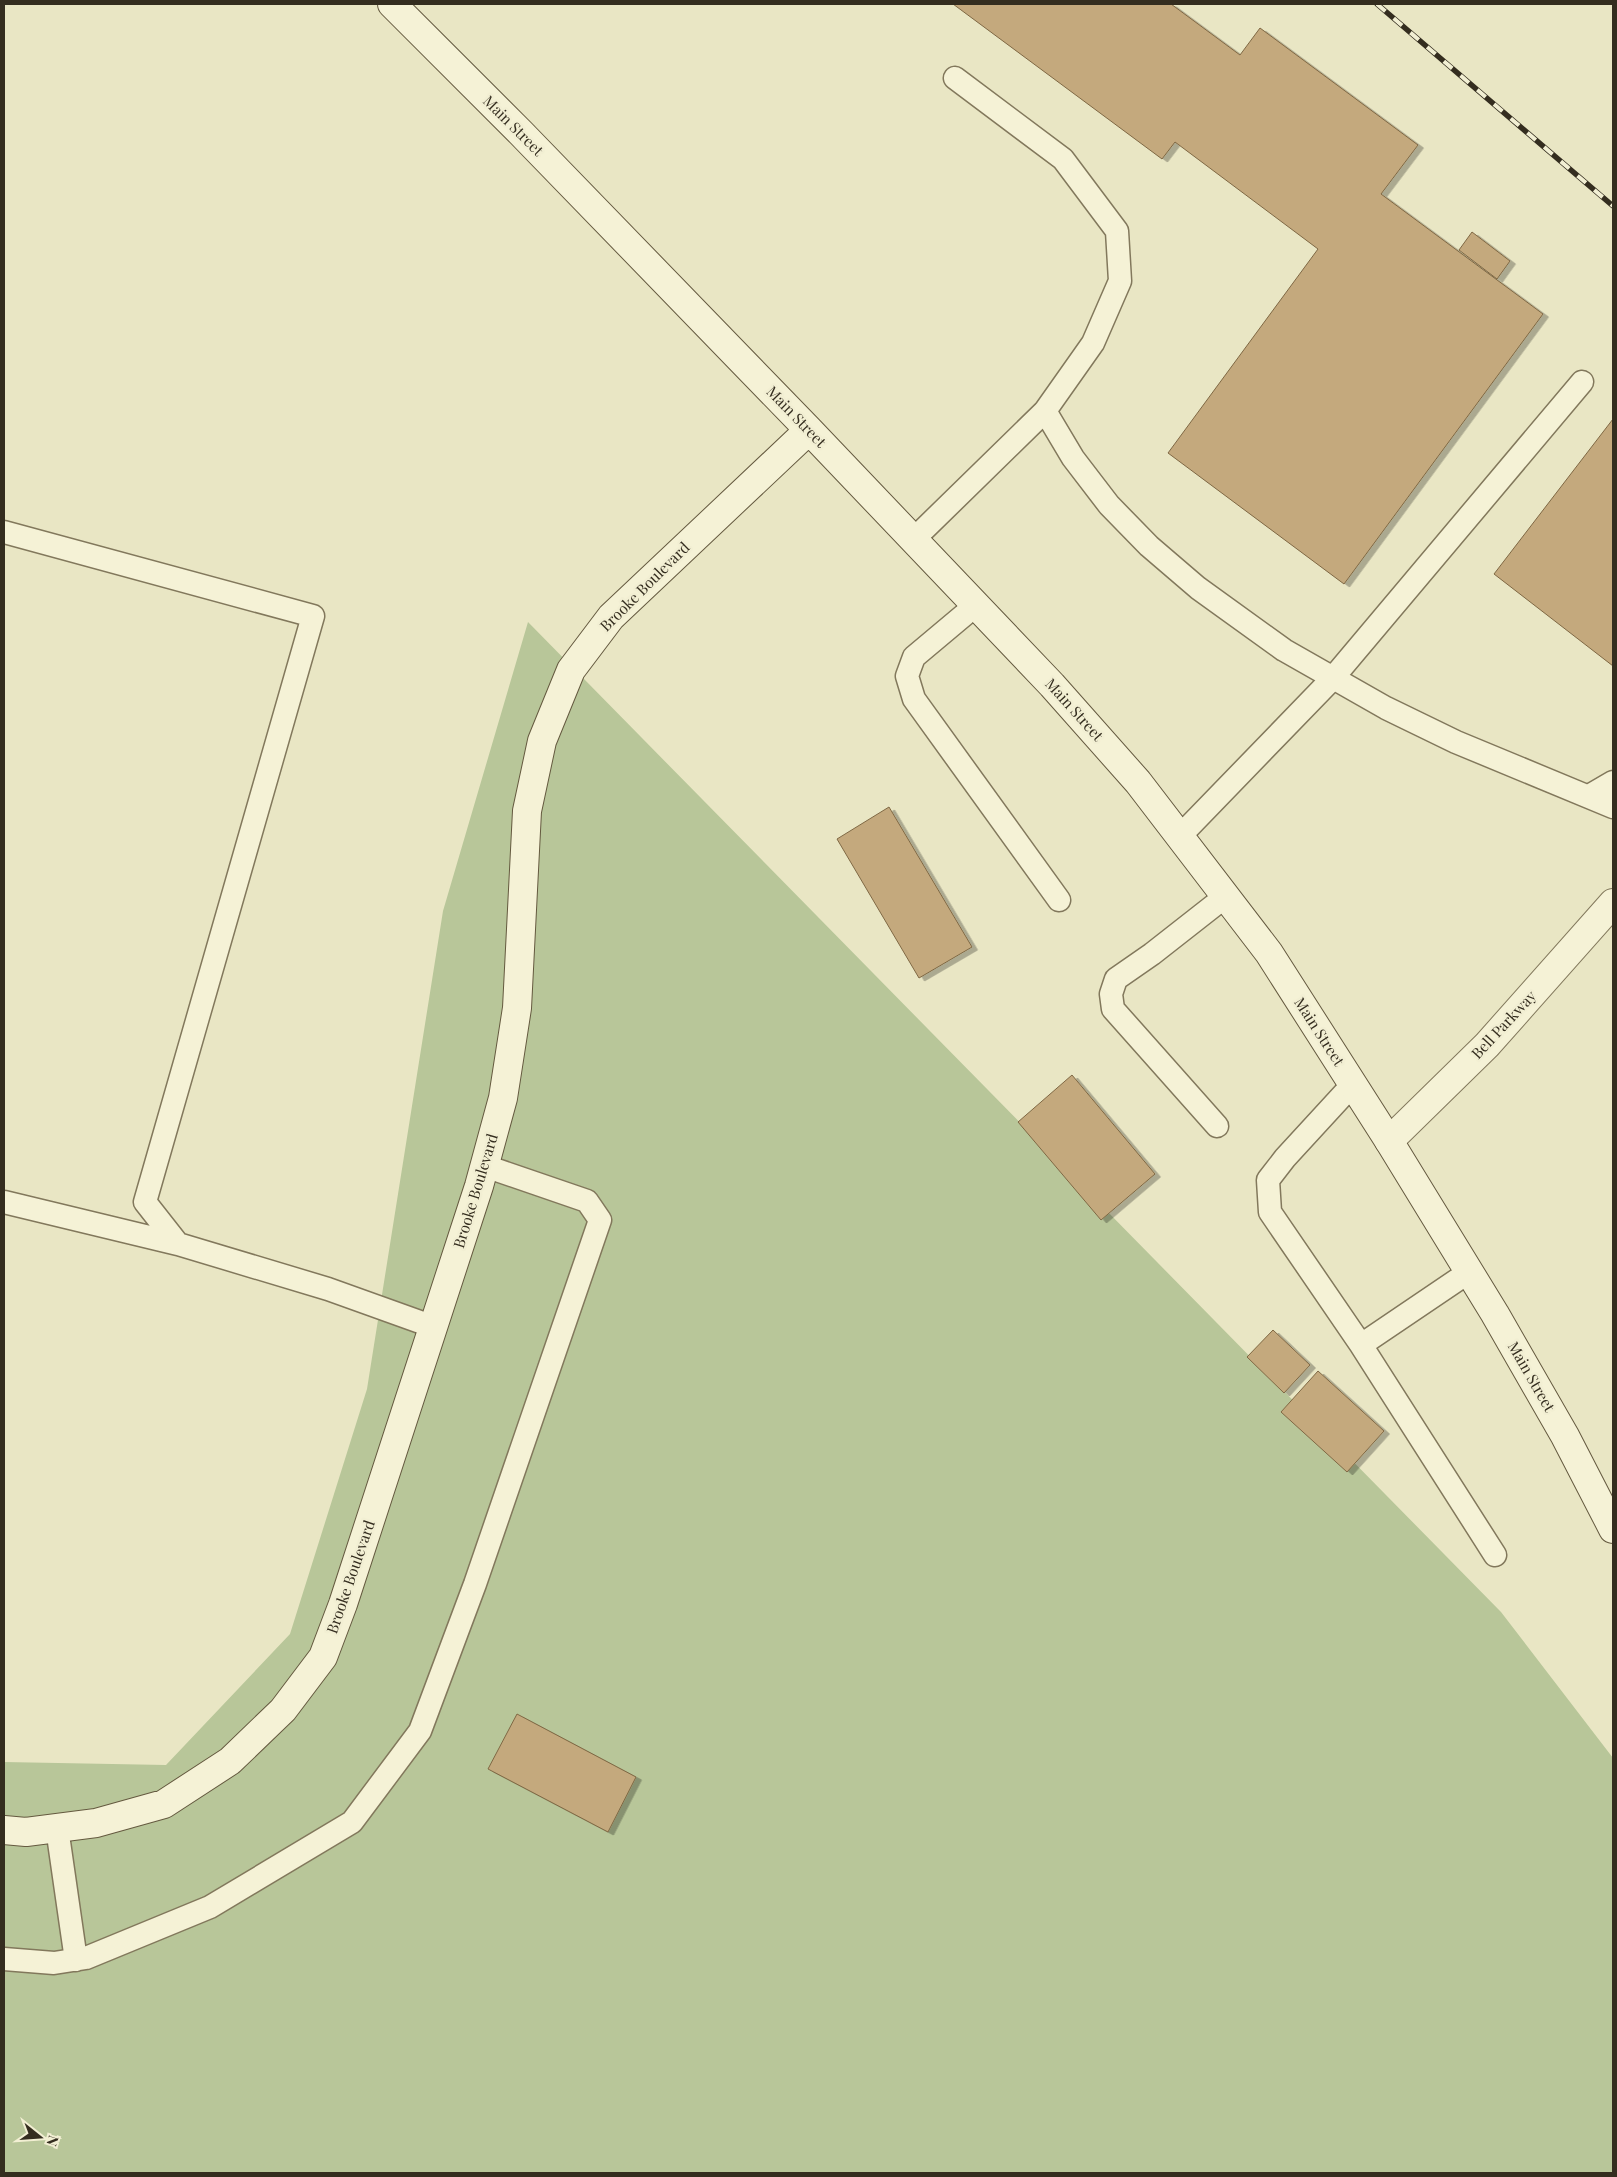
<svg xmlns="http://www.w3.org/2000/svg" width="1617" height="2177" font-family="'Playfair Display',serif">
  <defs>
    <filter id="shadow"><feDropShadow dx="5.5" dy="3" stdDeviation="0" flood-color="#0004"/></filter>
  </defs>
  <rect width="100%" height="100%" fill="#e9e6c4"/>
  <!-- green -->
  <path fill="#b8c699" d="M528 622 1501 1612 1613 1758V2173H4V1762L166 1765 290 1634 367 1389 443 911Z"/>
  <!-- building -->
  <path fill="#c4a97d" stroke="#7f6844" filter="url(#shadow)" d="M953 4H1171L1240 55 1260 28 1418 145 1381 194 1543 314 1344 584 1168 453 1318 249 1175 142 1162 159Z
    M1472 232 1510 261 1497 279 1459 250Z
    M1613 419V666L1494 574Z
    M889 807 972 947 919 978 837 839Z
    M1072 1075 1155 1174 1101 1220 1018 1122Z
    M1273 1330 1310 1365 1284 1393 1247 1357Z
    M1318 1371 1384 1431 1347 1472 1281 1412Z
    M517 1714 636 1777 608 1832 488 1769Z"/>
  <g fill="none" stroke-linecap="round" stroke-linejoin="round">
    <defs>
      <path id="lane" d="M1045 411 1073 458 1109 505 1149 546 1198 588 1284 650 1386 708 1456 742 1613 807
        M4 532 313 616 145 1202 178 1244
        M913 540 1045 411 1093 343 1120 281 1117 231 1063 159 955 78
        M976 605 914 657 907 676 914 699 1059 900
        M1589 796 1613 782
        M1180 836 1332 679 1582 382
        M1353 1084 1285 1158 1268 1180 1270 1212 1361 1345 1495 1555
        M1217 1126 1113 1009 1111 994 1116 979 1152 954 1226 896
        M4 1202 178 1244 328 1289 434 1327
        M1361 1345 1469 1272
        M57 1828 76 1960
        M4 1959 54 1963 86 1958 210 1907 352 1822 420 1731 475 1584 600 1220 587 1201 485 1166"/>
      <path id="street" d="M1389 1141 1487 1045 1613 903"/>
      <path id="secondary" d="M392 4 521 133 809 430 1052 685 1138 782 1269 953 1389 1141 1495 1314 1565 1436 1613 1529
        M4 1830 26 1832 96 1823 164 1804 230 1761 283 1710 323 1657 343 1604 479 1186 503 1098 517 1008 527 811 542 741 571 670 611 617 809 430"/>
    </defs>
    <!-- lane casing -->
    <use href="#lane" stroke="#82785c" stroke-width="25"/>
    <!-- street casing -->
    <use href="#street" stroke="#82785c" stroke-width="30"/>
    <!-- secondary casing -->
    <use href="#secondary" stroke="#64593f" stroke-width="30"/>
    <!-- lane -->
    <use href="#lane" stroke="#f5f2d6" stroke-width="22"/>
    <!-- street -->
    <use href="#street" stroke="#f5f2d6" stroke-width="28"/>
    <!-- secondary -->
    <use href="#secondary" stroke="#f5f2d6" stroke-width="28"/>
    <defs>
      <path id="rail" d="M1377 4 1613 206"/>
    </defs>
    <!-- rail casing -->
    <use href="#rail" stroke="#342d1f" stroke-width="5.5"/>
    <!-- rail -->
    <use href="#rail" stroke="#f2efd3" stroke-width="4" stroke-dasharray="11" stroke-linecap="butt"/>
  </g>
  <g text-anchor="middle" stroke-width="5" stroke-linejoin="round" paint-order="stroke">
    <!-- street labels -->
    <g font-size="15" fill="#342d1f" stroke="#f2efd3">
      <text transform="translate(513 126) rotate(45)" y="5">Main Street</text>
      <text transform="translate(796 417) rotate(46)" y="5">Main Street</text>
      <text transform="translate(645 587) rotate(-45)" y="5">Brooke Boulevard</text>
      <text transform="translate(1074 710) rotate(48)" y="5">Main Street</text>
      <text transform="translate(1504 1025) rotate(-47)" y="5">Bell Parkway</text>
      <text transform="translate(1319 1032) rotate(57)" y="5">Main Street</text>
      <text transform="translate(476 1191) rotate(-73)" y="5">Brooke Boulevard</text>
      <text transform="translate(1531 1377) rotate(60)" y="5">Main Street</text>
      <text transform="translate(351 1577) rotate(-71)" y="5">Brooke Boulevard</text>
    </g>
  </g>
  <!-- border -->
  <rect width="1617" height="2177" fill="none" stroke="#342d1f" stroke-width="10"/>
  <!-- north arrow -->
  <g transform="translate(40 2137) rotate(107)" stroke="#f2efd3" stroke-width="4" paint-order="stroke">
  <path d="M0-4L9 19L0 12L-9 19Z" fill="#342d1f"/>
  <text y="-8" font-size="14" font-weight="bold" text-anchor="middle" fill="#342d1f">N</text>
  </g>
</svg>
